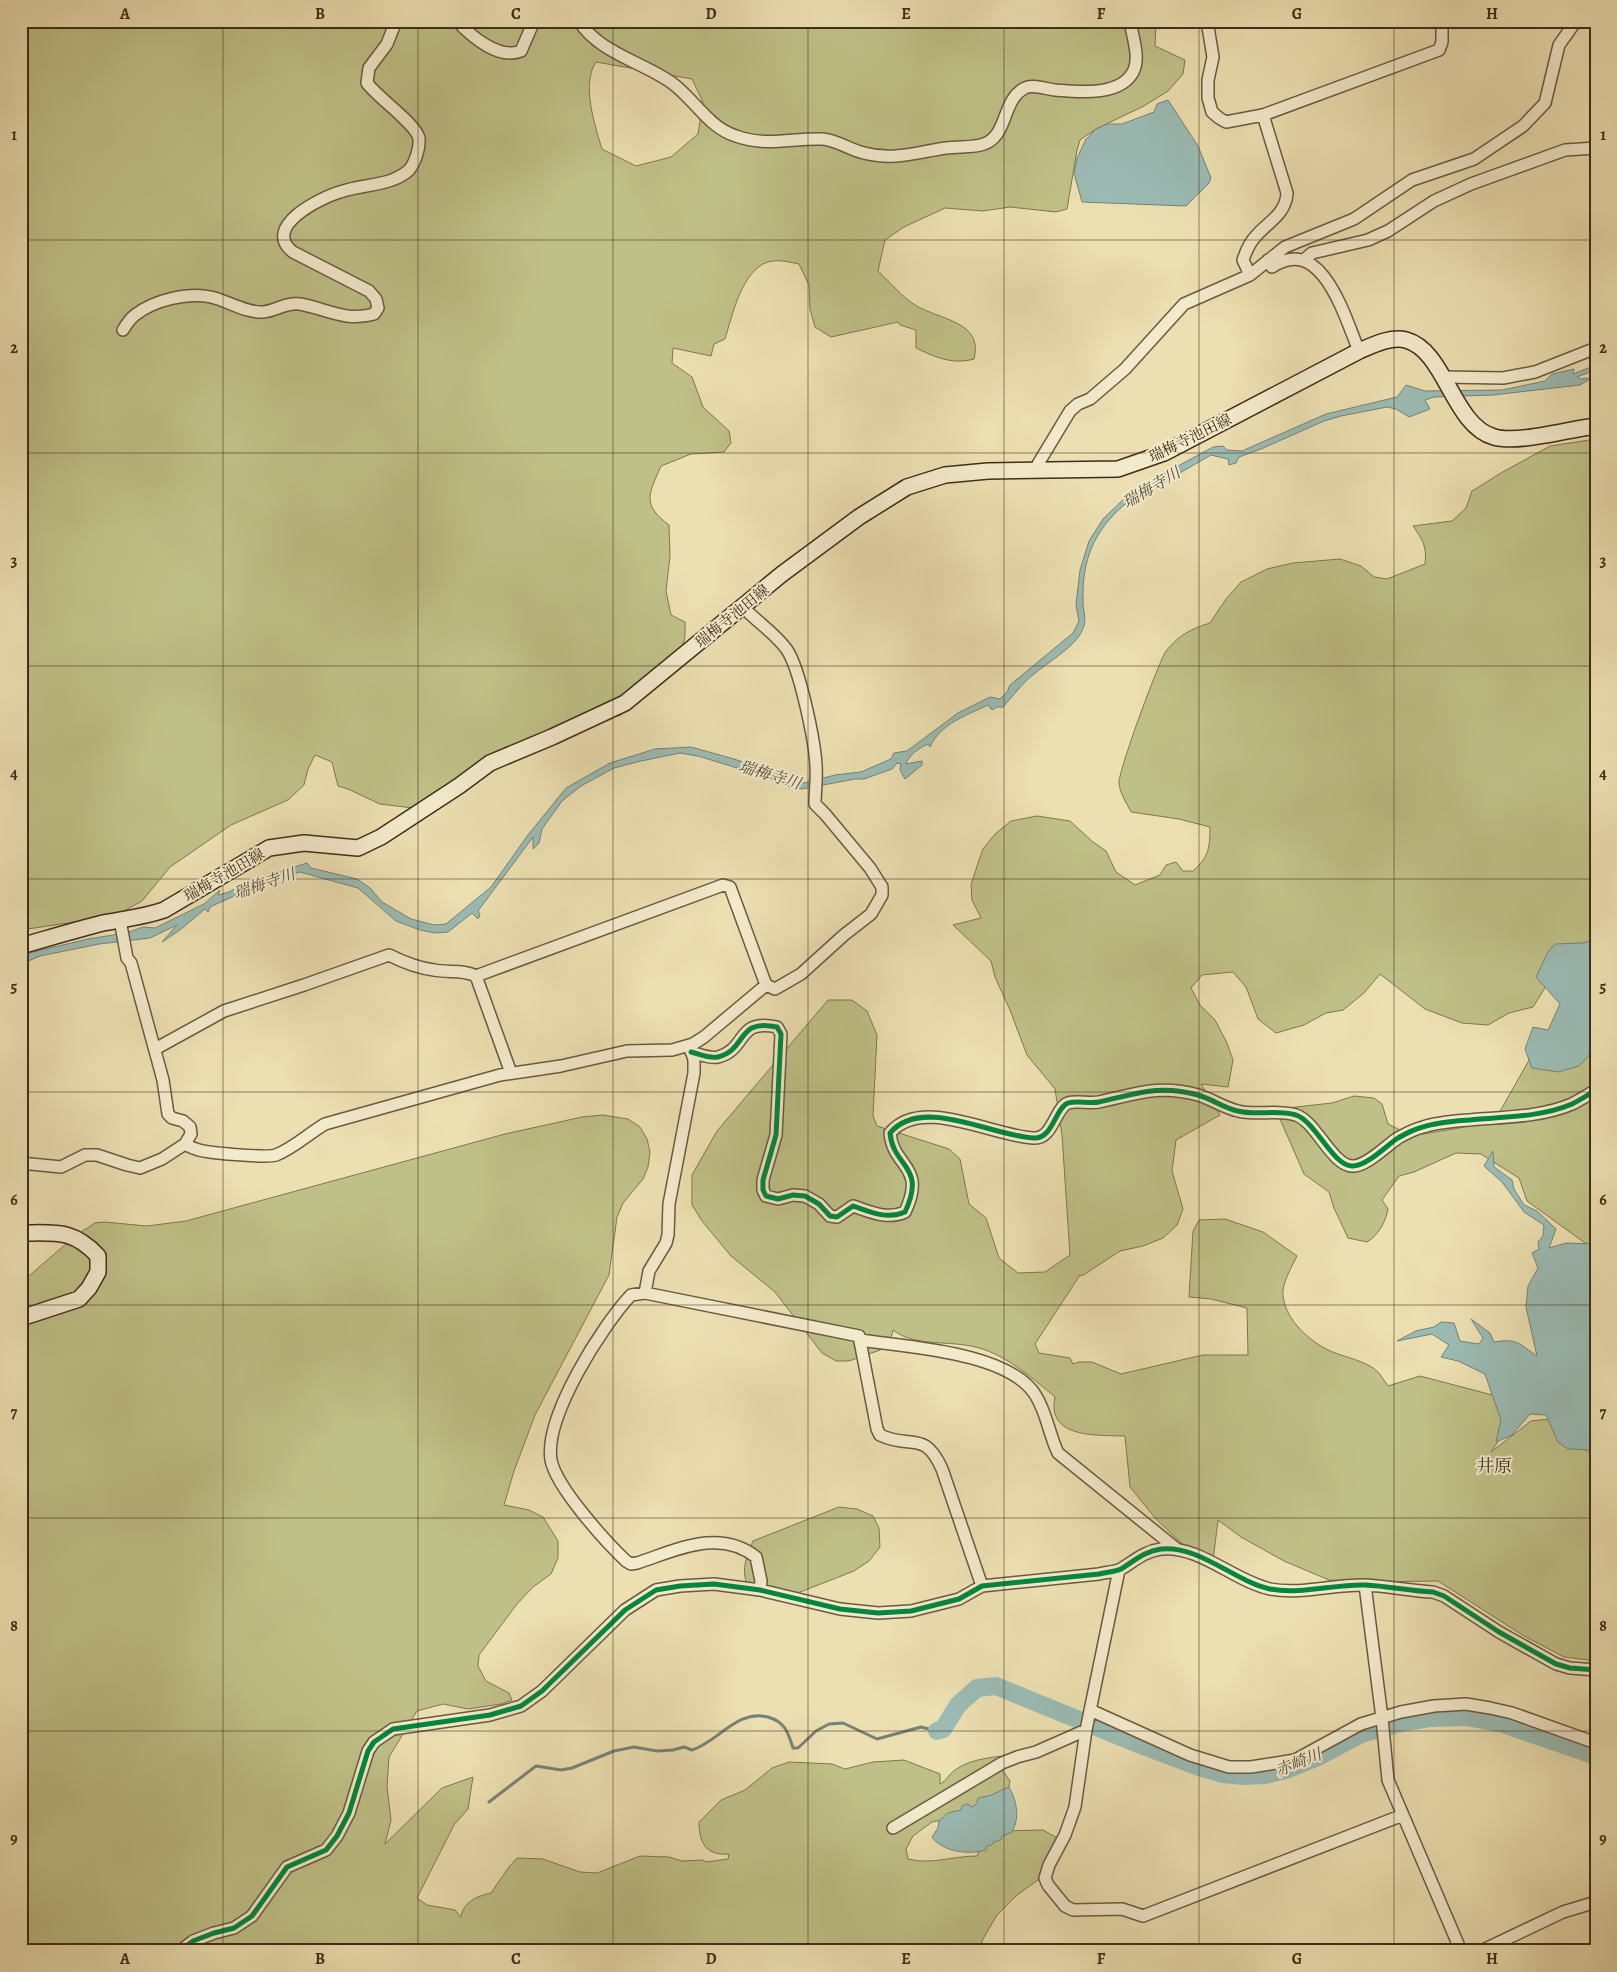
<svg xmlns="http://www.w3.org/2000/svg" width="1617" height="1972" font-family="Alegreya,'Noto Serif JP',serif">
  <rect width="100%" height="100%" fill="#ecdfb1"/>
  <filter id="stains"><feTurbulence type="fractalNoise" baseFrequency=".004" numOctaves="4"/><feColorMatrix values="0 0 0 0 .2 0 0 0 0 .09 0 0 0 0 .02 0 0 0 .5 -.17"/></filter>
  <radialGradient id="worn" r=".72"><stop offset=".6" stop-color="#630" stop-opacity="0"/><stop offset="1" stop-color="#630" stop-opacity=".3"/></radialGradient>
  <!-- green -->
  <path fill="#bfc087" stroke="#807650" fill-rule="evenodd" d="M21 21H1156L1155 46 1185 60 1183 74 1168 91 1144 106 1096 129 1080 140 1077 150 1067 209 1056 212 1010 207 983 211 945 208 904 227 885 240 878 271C890 282 902 297 915 305 939 320 984 321 974 359 952 365 935 357 916 348V330L900 325 898 322 831 337 815 327 810 309 809 285 799 264C789 262 778 259 768 262 742 270 732 316 725 339L714 344 711 356 673 348 672 363 692 377 703 407 729 431 731 443 724 452 691 454 661 466C649 494 641 504 669 525L670 556 666 591 671 615 685 622V637L682 648 621 715 530 737 413 808 380 804 348 789 338 786 332 762 315 755 308 769 304 785 288 800 231 825 170 867 142 901 115 916 21 930ZM596 62 692 79 703 102 698 134 671 157 636 166 602 149C595 126 581 84 596 62Z
    M1596 439V955L1564 957 1533 1007 1509 1013 1488 1025 1462 1023 1425 1009 1380 974 1364 993 1343 1010 1326 1013 1304 1025 1276 1033 1258 1019 1246 987 1233 972 1202 975 1191 988 1200 1005 1215 1020 1227 1043 1233 1060 1228 1087 1201 1084 1220 1115 1176 1140 1172 1171 1183 1209 1177 1225 1163 1238 1143 1246 1120 1251 1082 1276 1080 1275 1035 1344 1039 1353 1070 1358 1073 1364 1079 1362H1092L1121 1374 1203 1355H1248L1247 1308 1211 1299 1189 1297 1193 1231 1199 1220 1225 1219 1263 1232 1297 1256C1292 1266 1281 1285 1283 1296 1286 1319 1306 1338 1326 1349 1341 1357 1367 1360 1379 1373 1382 1377 1385 1382 1388 1386L1420 1376 1500 1397 1506 1429 1491 1452 1531 1421 1559 1418 1567 1437 1596 1457V1661L1564 1657 1524 1636 1438 1581 1373 1582 1329 1580 1284 1561 1241 1537 1218 1520 1213 1561 1190 1551 1156 1519 1130 1487 1125 1436C1098 1435 1046 1439 1055 1397 1031 1377 1003 1352 971 1346 947 1341 913 1346 893 1330L892 1335 883 1349 849 1361H836L822 1353 775 1292 731 1256 702 1221 692 1205V1175L717 1131 828 1000H852L867 1011 877 1035 873 1116 877 1126 949 1149 960 1159 969 1204 986 1218 999 1258 1018 1273 1045 1272 1070 1255 1062 1135 1055 1089 1027 1055 1010 1010 995 977 991 961 953 925 981 918 972 900 971 885 977 866 983 849 995 834 1011 821 1037 816 1070 821 1093 842 1106 851 1116 872 1135 885 1160 875 1166 865 1176 862 1183 871H1193C1209 857 1210 847 1210 827L1179 819 1131 812C1127 804 1120 793 1119 784 1117 774 1159 661 1166 651 1179 635 1191 629 1210 623L1226 599 1241 582 1267 569 1293 563 1340 559 1361 566 1374 577 1387 579 1425 564C1427 547 1423 540 1413 526L1452 521 1466 508 1472 491 1501 473 1550 446Z
    M1596 1041V1251L1527 1201 1519 1178 1481 1154 1456 1153 1414 1172 1399 1176 1382 1200 1388 1209C1386 1221 1378 1236 1367 1242L1348 1238 1334 1208 1329 1192 1304 1174 1280 1119 1287 1108 1332 1103 1354 1096 1374 1098 1382 1104 1388 1124 1400 1130 1423 1134 1465 1127 1499 1113 1536 1048Z
    M603 1115 628 1119 640 1127 647 1139 650 1152 648 1167 643 1179 623 1203 617 1217 609 1275 535 1415 514 1471 504 1505 529 1510 543 1517 558 1541V1558L551 1574 533 1587 517 1604 479 1655 478 1666 486 1681 509 1693 512 1700 501 1704 468 1709 443 1704 417 1711 389 1757 387 1787 391 1820 385 1844 442 1788 473 1777 468 1809 454 1825 417 1898 427 1905 455 1910 461 1917C463 1902 477 1896 491 1893L509 1867 517 1858 543 1859 580 1872 597 1873 640 1856 669 1857 682 1861 703 1860 706 1862 728 1859 729 1854C706 1856 699 1843 699 1822L721 1800 745 1790 772 1768 789 1762 832 1764 845 1769 873 1762 904 1760 940 1774V1784C947 1780 949 1774 955 1770 969 1760 986 1758 1003 1756V1771L1010 1781 1008 1792 951 1818 932 1822 913 1836 906 1849 908 1859C931 1865 953 1856 977 1856L981 1846 1002 1831 1043 1830 1061 1840 1045 1875 1017 1895 997 1915 983 1939 978 1951H21V1283L75 1236 95 1223 104 1222 147 1226 186 1221 505 1134 582 1117Z
    M839 1507 857 1509 873 1516 879 1528 880 1547 869 1561 854 1571 790 1596 749 1589C740 1571 746 1558 753 1541Z"/>
  <!-- water -->
  <path fill="#9bbbb4" stroke="#778276" d="M1168 100 1198 146 1211 178 1209 183 1186 206 1082 202 1074 173 1077 158 1086 139 1096 129 1107 124H1122L1154 112 1157 104Z
    M1596 365V370L1577 377 1580 379 1592 378 1580 385 1493 395 1434 397 1425 400 1430 409 1409 417 1396 409 1387 407 1341 416 1324 421 1261 449 1239 457 1236 463 1229 465 1228 459 1211 455 1124 505C1094 531 1082 560 1083 600 1083 615 1089 621 1079 636 1068 652 1040 667 1026 681 1018 689 1011 698 1003 707H997L992 710 988 705C967 715 940 724 930 747L928 744C920 747 908 756 906 764L922 761V765L905 779 900 770 901 764 897 763 892 769 864 779H855L802 789 789 787 787 784 770 778 698 756 680 753 641 761 614 768 581 786 562 801 542 829 539 843 533 849V837L478 911 480 915 478 919 472 913 448 932 435 933 420 930 396 921 358 888 300 872 245 891 210 907 208 912 205 909 180 930 162 942 177 925 150 938 99 944 40 956 21 964V957L29 953 88 939 126 933 143 927 155 928 204 904 220 890 218 895 229 892 247 882 307 863 311 868 357 879 370 888 382 902 411 919 434 925 446 924 491 887 528 835 566 788 610 763 655 749 691 747 734 759 804 783 835 775 861 772 891 759 894 753 907 751 958 713 990 697 1000 699 1007 692 1010 685 1073 633 1079 621 1076 605 1080 570 1089 541 1103 519 1128 495 1156 478 1213 447 1223 446 1227 450 1242 451 1326 414 1397 397 1406 385 1425 391 1502 390 1545 381 1552 374 1574 369 1573 374Z
    M1596 940V1048L1579 1066 1558 1072 1532 1068 1525 1049 1533 1027 1548 1030 1560 1004 1536 977 1548 952 1555 944 1582 943Z
    M1493 1151 1494 1167 1512 1180 1514 1189 1524 1205 1537 1211 1556 1229 1549 1248 1566 1243 1596 1244V1450L1568 1449 1558 1442 1546 1415 1530 1414 1512 1435 1496 1442 1501 1420 1485 1374 1458 1361 1441 1357 1449 1345 1432 1334 1397 1341 1416 1331 1434 1327 1441 1322 1454 1323 1460 1341 1479 1344 1483 1338 1471 1319 1490 1333 1494 1342C1518 1338 1519 1344 1537 1356L1526 1307 1528 1286 1538 1268 1532 1253 1539 1249 1538 1242 1543 1236 1544 1225 1524 1212 1502 1182 1484 1166Z
    M1009 1787C1017 1801 1020 1818 1012 1832L1002 1836 1001 1840 994 1842 992 1845 987 1846 986 1850C970 1855 942 1852 932 1837L938 1828 939 1821 948 1813 961 1810 962 1806 967 1804 973 1807 977 1803 978 1798 989 1796Z"/>
  <g fill="none" stroke-linecap="round" stroke-linejoin="round">
    <!-- stream -->
    <path stroke="#778276" stroke-width="3" d="M489 1802 536 1766 561 1770 572 1768 614 1751 634 1747 657 1751 673 1750 684 1747 692 1750C718 1742 737 1709 768 1717 785 1722 788 1732 793 1748H798L816 1731 829 1724 843 1723 877 1739 921 1727 937 1731"/>
    <!-- river -->
    <path stroke="#9bbbb4" stroke-width="18" d="M937 1731 943 1729 958 1705 977 1688 996 1686 1128 1740 1199 1767 1223 1774 1243 1776 1265 1775 1286 1770 1316 1758 1361 1734 1396 1724 1431 1718 1467 1717 1503 1724 1596 1756"/>
    <defs>
      <path id="street" d="M457 21C472 37 499 60 521 51L534 21
        M579 21C599 53 643 62 672 83 694 99 709 128 736 136 767 147 791 138 822 139 838 140 849 150 864 153 894 161 917 152 946 148 958 146 973 148 984 144 1008 136 1002 99 1025 88 1032 84 1046 89 1055 90 1078 92 1122 97 1134 70 1140 56 1132 35 1130 21
        M1207 21 1213 57 1208 80V98L1212 112 1219 118 1226 122 1263 115 1439 50 1442 42V21
        M1268 260 1272 267C1322 233 1345 318 1359 351
        M1304 260 1312 253 1368 240 1388 231 1434 201 1471 184 1565 150 1596 148
        M1250 275 1243 260C1246 251 1249 243 1256 236 1268 222 1286 214 1287 193L1263 115
        M123 330C126 325 130 319 135 315 154 300 188 292 211 297 228 301 246 313 263 312 276 311 286 302 300 304 327 309 345 322 374 314L378 308 376 299 369 291 293 252C261 227 320 198 340 192 357 186 375 186 392 180 397 178 405 174 409 170 415 163 420 148 419 138 415 123 378 98 367 83L369 68 387 44 396 21
        M1443 377 1503 378 1535 372 1596 348
        M1038 469V464L1070 411 1078 404 1090 399 1125 369 1184 304 1250 275 1285 247 1354 219 1412 180 1474 159 1523 126 1545 103 1559 45 1576 21
        M476 976 723 885 730 887 766 985 775 989 801 974 844 935 871 914 882 895V887L870 868 825 814 815 804C815 792 817 779 816 766 815 742 800 669 787 650 776 634 757 622 743 607
        M155 1049 224 1011 304 985 389 955C403 962 418 968 434 970 448 973 463 969 476 976L511 1073
        M691 1052C699 1054 710 1059 718 1057 748 1049 736 1018 777 1027L781 1034 776 1135 763 1180V1190L766 1196 778 1199 793 1195 805 1196 819 1204 830 1216 837 1217 853 1206C871 1212 887 1220 905 1212 927 1165 893 1168 890 1133 922 1095 994 1137 1034 1138 1053 1139 1055 1108 1068 1103 1077 1100 1089 1104 1099 1102 1136 1094 1159 1084 1198 1095 1212 1099 1224 1108 1238 1111 1257 1116 1276 1109 1296 1115 1316 1122 1332 1165 1352 1166 1366 1167 1387 1145 1398 1138 1405 1134 1415 1129 1423 1127 1441 1121 1461 1121 1480 1119 1510 1117 1544 1116 1572 1104 1580 1100 1588 1095 1596 1090
        M185 1144C189 1146 192 1148 196 1149 204 1153 268 1158 276 1155 294 1148 308 1134 325 1124L500 1075 561 1066 627 1051 672 1050 693 1044 704 1037 766 985
        M21 1163 61 1167 85 1155H97L127 1165 140 1168 162 1159 185 1144 191 1134 190 1127 183 1121 172 1118 168 1114 163 1080 131 963 127 958 120 920
        M645 1293 649 1271 666 1243 668 1235 669 1204 694 1073V1060L690 1047
        M860 1340C907 1347 1010 1352 1036 1396 1047 1414 1049 1434 1058 1453L1178 1550
        M1119 1570 1086 1730 1075 1807 1065 1835 1049 1865 1045 1878 1048 1885 1065 1906 1073 1910 1122 1909 1143 1916 1403 1815
        M1365 1585 1382 1718 1388 1780 1461 1951
        M760 1590 761 1581 756 1557C719 1528 677 1550 637 1563L631 1564 626 1561C606 1542 556 1487 551 1460 544 1417 602 1326 631 1295L645 1293 859 1336 877 1429 880 1435C911 1450 924 1429 942 1469L982 1586
        M1090 1710 1190 1755 1229 1767H1251L1295 1760 1361 1724 1401 1712 1434 1706 1466 1704 1490 1708 1512 1713 1596 1743
        M893 1828 1002 1763 1017 1757 1036 1752 1086 1730
        M180 1951 193 1941 214 1933 234 1928 252 1916 287 1867 326 1850 337 1836 349 1813 368 1751 374 1742 393 1729 490 1715 521 1706 542 1691 625 1610 656 1590 680 1586 714 1584 760 1590 840 1609 878 1613 911 1611 959 1599 982 1586 1099 1574C1106 1572 1115 1572 1121 1569 1134 1561 1145 1551 1161 1549 1199 1545 1234 1581 1270 1589 1301 1595 1334 1584 1365 1585 1388 1586 1410 1591 1433 1592L1444 1596 1499 1632 1556 1664 1570 1668 1596 1670
        M1481 1951 1563 1912 1596 1902"/>
      <path id="secondary" d="M21 946C49 938 75 930 103 923 124 919 144 917 164 910L269 848 304 843 358 848 381 837 459 786 490 763 552 737 625 703 782 574 859 517 907 487 945 475 988 471 1118 469 1164 453 1359 351C1373 345 1391 336 1406 340 1446 351 1452 425 1494 437 1518 444 1569 429 1596 426
        M21 1233C56 1233 73 1229 98 1256V1272L89 1288 79 1299 21 1318"/>
    </defs>
    <!-- street casing -->
    <use href="#street" stroke="#6b5a3f" stroke-width="14"/>
    <!-- secondary casing -->
    <use href="#secondary" stroke="#402d19" stroke-width="18"/>
    <!-- street -->
    <use href="#street" stroke="#f3eacc" stroke-width="11"/>
    <!-- secondary -->
    <use href="#secondary" stroke="#f3eacc" stroke-width="15"/>
    <defs>
      <path id="cycleway" d="M691 1052C699 1054 710 1059 718 1057 748 1049 736 1018 777 1027L781 1034 776 1135 763 1180V1190L766 1196 778 1199 793 1195 805 1196 819 1204 830 1216 837 1217 853 1206C871 1212 887 1220 905 1212 927 1165 893 1168 890 1133 922 1095 994 1137 1034 1138 1053 1139 1055 1108 1068 1103 1077 1100 1089 1104 1099 1102 1136 1094 1159 1084 1198 1095 1212 1099 1224 1108 1238 1111 1257 1116 1276 1109 1296 1115 1316 1122 1332 1165 1352 1166 1366 1167 1387 1145 1398 1138 1405 1134 1415 1129 1423 1127 1441 1121 1461 1121 1480 1119 1510 1117 1544 1116 1572 1104 1580 1100 1588 1095 1596 1090
        M180 1951 193 1941 214 1933 234 1928 252 1916 287 1867 326 1850 337 1836 349 1813 368 1751 374 1742 393 1729 490 1715 521 1706 542 1691 625 1610 656 1590 680 1586 714 1584 760 1590 840 1609 878 1613 911 1611 959 1599 982 1586 1099 1574C1106 1572 1115 1572 1121 1569 1134 1561 1145 1551 1161 1549 1199 1545 1234 1581 1270 1589 1301 1595 1334 1584 1365 1585 1388 1586 1410 1591 1433 1592L1444 1596 1499 1632 1556 1664 1570 1668 1596 1670"/>
    </defs>
    <!-- cycleway casing -->
    <use href="#cycleway" stroke="#f3eacc" stroke-width="8"/>
    <!-- cycleway -->
    <use href="#cycleway" stroke="#00873e" stroke-width="5"/>
  </g>
  <!-- grid -->
  <path fill="none" stroke="#402d19" stroke-width="1" stroke-opacity="0.55" d="M223 21V1951M418 21V1951M613 21V1951M808 21V1951M1004 21V1951M1199 21V1951M1394 21V1951M21 240H1596M21 453H1596M21 666H1596M21 879H1596M21 1092H1596M21 1305H1596M21 1518H1596M21 1731H1596"/>
  <g text-anchor="middle" stroke-width="4" stroke-linejoin="round" paint-order="stroke">
    <!-- street labels -->
    <g font-size="15" fill="#402d19" stroke="#f3eacc">
      <text transform="translate(1190 438) rotate(-26)" y="5">瑞梅寺池田線</text>
      <text transform="translate(732 616) rotate(-39)" y="5">瑞梅寺池田線</text>
      <text transform="translate(224 875) rotate(-30)" y="5">瑞梅寺池田線</text>
    </g>
    <!-- water labels -->
    <g font-size="16" font-style="italic" fill="#575040" stroke="#f3eacc">
      <text transform="translate(1151 487) rotate(-31)" y="6">瑞梅寺川</text>
      <text transform="translate(770 774) rotate(17)" y="6">瑞梅寺川</text>
      <text transform="translate(264 883) rotate(-19)" y="6">瑞梅寺川</text>
      <text transform="translate(1298 1762) rotate(-22)" y="6">赤崎川</text>
    </g>
    <!-- quarter labels -->
    <g font-size="18" fill="#402d19" stroke="#f3eacc">
      <text x="1494" y="1472">井原</text>
    </g>
  </g>
  <!-- margin -->
  <rect width="1617" height="1972" fill="none" stroke="#ecdfb1" stroke-width="55"/>
  <rect x="28" y="28" width="1562" height="1916" fill="none" stroke="#402d19" stroke-width="2"/>
  <g font-size="16" text-anchor="middle" font-weight="bold" fill="#402d19">
    <text x="125" y="19">A</text>
    <text x="320" y="19">B</text>
    <text x="516" y="19">C</text>
    <text x="711" y="19">D</text>
    <text x="906" y="19">E</text>
    <text x="1101" y="19">F</text>
    <text x="1297" y="19">G</text>
    <text x="1492" y="19">H</text>
    <text x="14" y="140">1</text>
    <text x="1603" y="140">1</text>
    <text x="14" y="353">2</text>
    <text x="1603" y="353">2</text>
    <text x="14" y="566">3</text>
    <text x="1603" y="566">3</text>
    <text x="14" y="779">4</text>
    <text x="1603" y="779">4</text>
    <text x="14" y="992">5</text>
    <text x="1603" y="992">5</text>
    <text x="14" y="1205">6</text>
    <text x="1603" y="1205">6</text>
    <text x="14" y="1418">7</text>
    <text x="1603" y="1418">7</text>
    <text x="14" y="1631">8</text>
    <text x="1603" y="1631">8</text>
    <text x="14" y="1844">9</text>
    <text x="1603" y="1844">9</text>
    <text x="125" y="1964">A</text>
    <text x="320" y="1964">B</text>
    <text x="516" y="1964">C</text>
    <text x="711" y="1964">D</text>
    <text x="906" y="1964">E</text>
    <text x="1101" y="1964">F</text>
    <text x="1297" y="1964">G</text>
    <text x="1492" y="1964">H</text>
  </g>
  <rect width="100%" height="100%" filter="url(#stains)"/>
  <rect width="100%" height="100%" fill="url(#worn)"/>
</svg>
